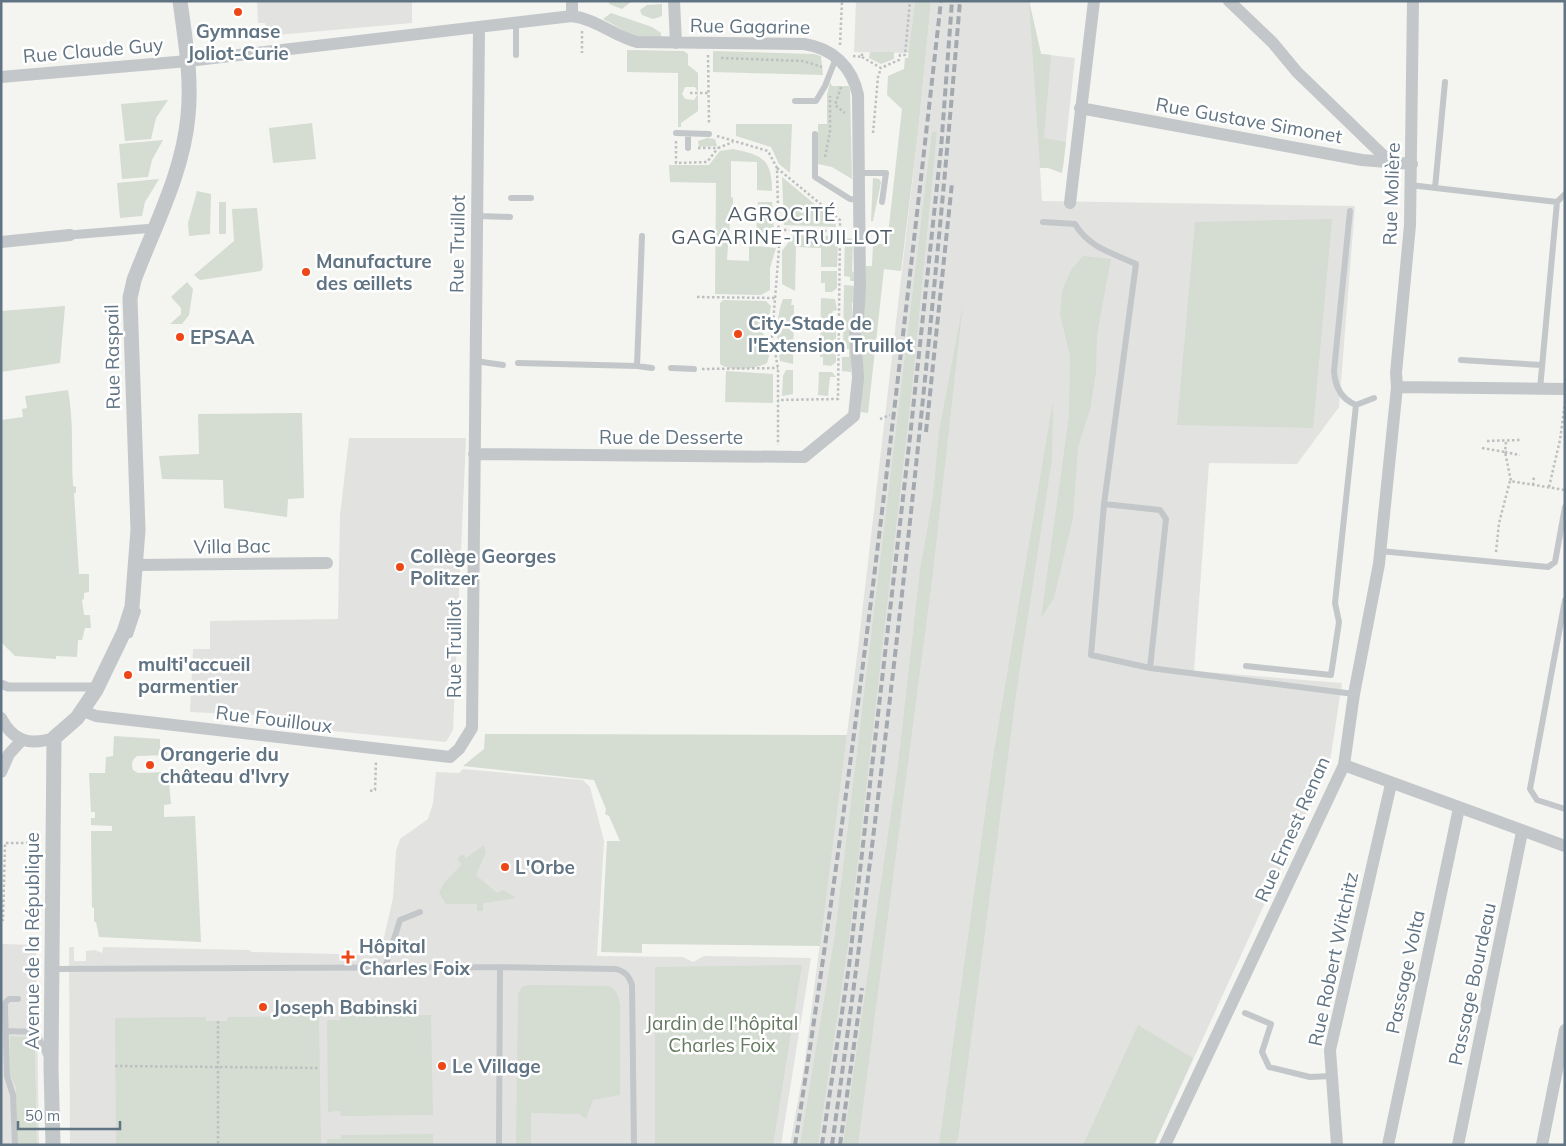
<svg xmlns="http://www.w3.org/2000/svg" width="1566" height="1146" font-family="Mulish,sans-serif">
  <rect width="100%" height="100%" fill="#f4f4f0"/>
  <!-- built -->
  <path fill="#e2e3e1" d="M257 1H412V23L266 36 265 23H258Z
    M856 1H915L909 53 854 52Z
    M931 1H1029L1041 54 1075 58 1063 168H1040L1042 201 1355 206 1339 407 1297 464 1209 463 1194 671 1342 683 1330 761 1154 1145H790L804 1067 858 648 918 133Z
    M349 438H466L453 730 446 742 291 727 290 717 190 712 193 649H210V621L338 619 340 515Z
    M463 769 583 780 590 787 604 841 597 956 683 957 693 962 704 956 811 958 781 1145H70L69 947H74V961H86V951L95 950 102 953 103 947 249 950 252 952 380 955 393 898 396 851 400 839 428 819 433 803 436 772 459 773Z
    M1 944 36 945 39 1145H37L35 1037 10 1036V1076L16 1088V1145H1Z"/>
  <!-- green -->
  <path fill="#d5dcd1" d="M609 1H632L622 9 609 4Z
    M915 1H931L918 133 901 271 884 269 868 413 861 412 863 359 859 332 864 329 866 266H872L873 244H887L902 109 887 95 888 76 904 69 905 58H908Z
    M1029 1 1041 54 1051 55 1044 138 1066 142 1062 173 1048 168H1040Z
    M662 4V16L653 19 642 15 640 10 647 5Z
    M611 13 652 27 661 33V38H637L603 19Z
    M627 50 684 51 688 54V65L698 73V92L695 87H685L682 94 685 99 694 100 698 94V111L681 123V127H678V73L627 72Z
    M713 51 814 54 821 56 823 75 713 72Z
    M870 52H894V59L881 64 869 58Z
    M830 82 832 86H849L850 90 852 179 832 167 818 164V124H827V95Z
    M168 100 156 118 151 139 125 141 121 104Z
    M312 123 316 159 273 163 269 128Z
    M736 124H792L790 173 779 164 771 147 736 136Z
    M937 131 912 388 849 939 818 1145H800L835 934 932 132Z
    M707 138 715 139 717 146 699 147 698 141Z
    M163 140 152 160 148 177 122 179 119 144Z
    M733 149C762 155 772 159 772 191L757 190V162L731 161V197L733 198V205L731 206 727 260 749 261V245L776 248 770 268V290L761 295 715 294 716 183 670 182 669 165H709L720 151Z
    M782 177 835 221 836 227 784 225Z
    M873 178 879 179 881 182 873 221H871Z
    M159 179 145 202 142 216 120 218 117 183Z
    M197 191 211 194 210 234 189 236 188 223Z
    M219 202H226V234H219Z
    M758 202H772L774 229 773 233 756 236Z
    M257 208 263 267 261 271 200 280 194 275 234 241 232 209Z
    M1332 219 1313 428 1177 425 1195 222Z
    M794 235 834 236 838 244 837 267H821V248L796 247 795 291 782 284V251Z
    M845 238 853 239 852 271 857 275V281H850V277L844 276Z
    M1083 256 1111 259 1097 335 1096 372 1090 410 1078 447 1073 518 1054 598 1041 618 1069 416 1070 356 1060 314 1062 291 1071 270Z
    M821 271H837V288L832 292H825V283H821Z
    M187 282 193 289 189 315 182 324H170L181 314V308L171 297Z
    M844 285 856 286V299L852 303 851 372 842 371V357H849V349H843Z
    M821 298 835 299 837 310 833 311 830 319 836 320V362L831 366 823 365V357H820Z
    M783 299H792L791 305H794L793 364 780 361C777 339 775 320 783 299Z
    M723 300 766 301 771 306 768 323 762 331 771 349 767 363C756 369 730 372 720 364V303Z
    M963 304 933 572 858 1145H843L898 765 920 570 933 496 939 431Z
    M65 306 60 363 1 372V311Z
    M786 370H793V394L782 396 783 376Z
    M726 371 773 374V403L725 402Z
    M819 372H832L836 377H830L828 396 818 395Z
    M68 390C74 422 71 454 73 486L76 487V493H74L79 574H89V592L84 593V599L82 600 84 615H90L91 628H85L82 640H78L77 657 56 656V659L15 656 1 642V420L23 417 22 409 27 408 25 396Z
    M1053 401 1052 459 1017 688 958 1139 954 1145H939L993 757Z
    M302 413 304 498 288 499 287 517 224 508 223 480 162 479 159 456 199 454 198 414Z
    M485 734 847 735 820 946 642 944V953L601 952 607 841H620L609 816 605 814 606 809 594 780 463 766 484 749Z
    M114 736 160 739V747L167 748V755L137 756C132 760 131 764 133 770L138 773 168 772 171 804 164 805V817L195 816 201 942 99 937 96 922H94V908L92 907 91 831H112V826L91 825V818H95V812H91L89 773H105L106 757 113 756Z
    M484 845 486 852 476 875 497 893 503 890 516 898 483 903V911H477V904H446L439 893 444 883 462 864 457 859 462 854 466 858Z
    M802 965 773 1145H655V967Z
    M528 985 610 986C618 992 619 997 620 1006V1095L593 1100 586 1119 579 1114 531 1113V1145H516L518 994 522 987Z
    M431 1015 433 1115 341 1116 340 1111 328 1112 327 1020H340V1016Z
    M319 1016 321 1145H116L115 1018 206 1017V1021H227L228 1017Z
    M1138 1025 1193 1058 1154 1145H1083Z
    M10 1036 35 1037 37 1145H16V1088L10 1076Z
    M433 1134V1145H327V1139H341V1135Z"/>
  <g fill="none" stroke-linecap="round" stroke-linejoin="round">
    <!-- path -->
    <path stroke="#bdbfc1" stroke-width="2.5" stroke-dasharray="2.5 2.5" stroke-linecap="butt" d="M582 31V53
      M840 45 842 1
      M708 55 709 124
      M853 56 862 57V53
      M862 57 881 68 899 60 900 55H905L910 1
      M721 58 803 61 822 67
      M841 87 835 105 845 113
      M690 93H710
      M873 133 878 77 881 68
      M717 136 768 151 777 168 779 249 772 336 778 368V445
      M676 141V163L707 162 718 148
      M698 148H718L733 142
      M825 157 830 131V96
      M777 168 840 220V231L838 399 778 400
      M779 230 847 231
      M697 297 775 298
      M702 369 778 368
      M880 419 890 415
      M1487 441 1520 440
      M1506 442 1505 452 1520 455
      M1482 448 1505 452 1511 481
      M1533 485 1534 476
      M1549 487 1560 440 1565 402
      M1496 552 1499 523 1510 481 1565 490
      M370 791 375 790 376 761
      M1 920H3L5 843H39
      M218 1021V1145
      M115 1066 320 1068"/>
    <!-- service -->
    <path stroke="#c3c7ca" stroke-width="6" d="M516 55V23
      M795 101H816L825 86 836 58
      M676 133 709 134
      M815 134V177L850 199 859 200
      M688 148V134
      M859 173H886L882 202
      M1410 185 1557 202
      M1435 188 1445 82
      M511 198H531
      M1350 211 1334 371C1335 387 1341 399 1356 405
      M477 216 510 217
      M1043 222 1075 224C1089 248 1113 253 1136 264L1104 504 1091 655 1150 668 1354 694
      M1461 360 1542 365
      M475 361 503 365
      M518 363 637 366 642 236
      M637 366 652 368
      M671 368 694 369
      M1540 389 1557 202 1565 194
      M1104 504 1160 510 1166 519 1150 668
      M1380 551 1548 567 1555 562 1565 507
      M1565 600 1530 789 1537 800 1565 809
      M130 635 138 611
      M1246 666 1331 675 1339 622 1335 603 1356 405 1374 398
      M385 968 400 920 420 912
      M52 969 500 967 616 969C626 972 629 976 632 985L634 1145
      M1245 1013 1271 1024 1262 1052 1269 1067 1310 1077 1332 1076
      M6 1031 37 1032 46 1055
      M15 1145 13 1095 7 1076 5 1009V1003L9 999H18
      M499 1145 500 967"/>
    <!-- pedestrian -->
    <path stroke="#c3c7ca" stroke-width="9" d="M70 235 154 228
      M1 684 8 687H91"/>
    <!-- minor -->
    <path stroke="#c3c7ca" stroke-width="12" d="M572 1V16
      M674 1 676 43
      M1229 1 1273 43 1297 72 1391 163
      M1 77 188 61 572 16C596 19 614 36 637 42L804 44C832 48 852 66 858 95L860 287 858 323 855 329 858 378 854 416 804 457 474 454
      M1080 108 1362 160 1412 164
      M1070 203 1094 1
      M1 242 70 235
      M1397 387 1565 389
      M136 565 327 563
      M83 711 96 716 450 757 459 749 472 728 479 29
      M1 718C13 741 29 746 54 738
      M1344 765 1565 846
      M1 772 9 754 21 741
      M1165 1145 1344 765 1354 694 1379 564 1397 387 1396 373 1410 225 1413 1
      M1337 1145 1330 1050 1391 784
      M1388 1145 1459 808
      M1458 1145 1522 832
      M1542 1145 1565 1030"/>
    <!-- tertiary -->
    <path stroke="#c3c7ca" stroke-width="15" d="M53 1145 51 1068 54 738 77 718 96 690 124 632 132 607 138 530 130 298 134 280C154 227 183 173 188 116 192 77 185 39 180 1"/>
    <!-- rail -->
    <path stroke="#a3a9af" stroke-width="4" stroke-dasharray="8 4" stroke-linecap="butt" d="M926 432 952 183
      M795 1145C855 765 898 383 941 1
      M822 1145 849 966 910 437 941 149 952 1
      M832 1145C886 765 928 383 960 1
      M840 1145 862 988"/>
  </g>
  <!-- markers -->
  <g fill="#ed4717" stroke="#fff" stroke-width="2">
    <circle cx="238" cy="12" r="5"/>
    <circle cx="306" cy="272" r="5"/>
    <circle cx="738" cy="334" r="5"/>
    <circle cx="180" cy="337" r="5"/>
    <circle cx="400" cy="567" r="5"/>
    <circle cx="128" cy="675" r="5"/>
    <circle cx="150" cy="765" r="5"/>
    <circle cx="505" cy="867" r="5"/>
    <path d="M345.5 949.5h5v5h5v5h-5v5h-5v-5h-5v-5h5z"/>
    <circle cx="263" cy="1007" r="5"/>
    <circle cx="442" cy="1066" r="5"/>
  </g>
  <g text-anchor="middle" stroke-width="5" stroke-linejoin="round" paint-order="stroke">
    <!-- street labels -->
    <g font-size="19" fill="#617483" stroke="#fff">
      <text transform="translate(750 26) rotate(1)" y="7">Rue Gagarine</text>
      <text transform="translate(93 50) rotate(-5)" y="7">Rue Claude Guy</text>
      <text transform="translate(1249 120) rotate(10)" y="7">Rue Gustave Simonet</text>
      <text transform="translate(1391 194) rotate(-88)" y="7">Rue Molière</text>
      <text transform="translate(457 244) rotate(-89)" y="7">Rue Truillot</text>
      <text transform="translate(112 357) rotate(-91)" y="7">Rue Raspail</text>
      <text x="671" y="444">Rue de Desserte</text>
      <text transform="translate(232 546) rotate(-1)" y="7">Villa Bac</text>
      <text transform="translate(454 649) rotate(-90)" y="7">Rue Truillot</text>
      <text transform="translate(274 719) rotate(7)" y="7">Rue Fouilloux</text>
      <text transform="translate(1292 829) rotate(-66)" y="7">Rue Ernest Renan</text>
      <text transform="translate(32 941) rotate(-90)" y="7">Avenue de la République</text>
      <text transform="translate(1333 959) rotate(-78)" y="7">Rue Robert Witchitz</text>
      <text transform="translate(1405 972) rotate(-78)" y="7">Passage Volta</text>
      <text transform="translate(1472 984) rotate(-78)" y="7">Passage Bourdeau</text>
    </g>
    <!-- poi labels -->
    <g font-size="19" font-weight="bold" fill="#617483" stroke="#fff" text-anchor="start">
      <text x="238" y="38" text-anchor="middle">Gymnase<tspan x="238" dy="22">Joliot-Curie</tspan></text>
      <text x="316" y="268">Manufacture<tspan x="316" dy="22">des œillets</tspan></text>
      <text x="748" y="330">City-Stade de<tspan x="748" dy="22">l'Extension Truillot</tspan></text>
      <text x="190" y="344">EPSAA</text>
      <text x="410" y="563">Collège Georges<tspan x="410" dy="22">Politzer</tspan></text>
      <text x="138" y="671">multi'accueil<tspan x="138" dy="22">parmentier</tspan></text>
      <text x="160" y="761">Orangerie du<tspan x="160" dy="22">château d'Ivry</tspan></text>
      <text x="515" y="874">L'Orbe</text>
      <text x="359" y="953">Hôpital<tspan x="359" dy="22">Charles Foix</tspan></text>
      <text x="273" y="1014">Joseph Babinski</text>
      <text x="452" y="1073">Le Village</text>
    </g>
    <!-- park labels -->
    <g font-size="19" fill="#667a61" stroke="#fff">
      <text x="722" y="1030">Jardin de l'hôpital<tspan x="722" dy="22">Charles Foix</tspan></text>
    </g>
    <!-- neighbourhood labels -->
    <g font-size="20" letter-spacing="1" fill="#505d67" stroke="#fff">
      <text x="782" y="221">AGROCITÉ<tspan x="782" dy="23">GAGARINE-TRUILLOT</tspan></text>
    </g>
  </g>
  <!-- border -->
  <rect width="1566" height="1146" fill="none" stroke="#617483" stroke-width="5"/>
  <!-- scale -->
  <path d="M18 1121v8h102v-8" fill="none" stroke="#617483" stroke-width="2.5"/>
  <text x="25" y="1121" font-size="15" fill="#617483" stroke="#ffffff" stroke-width="4" paint-order="stroke">50 m</text>
</svg>
